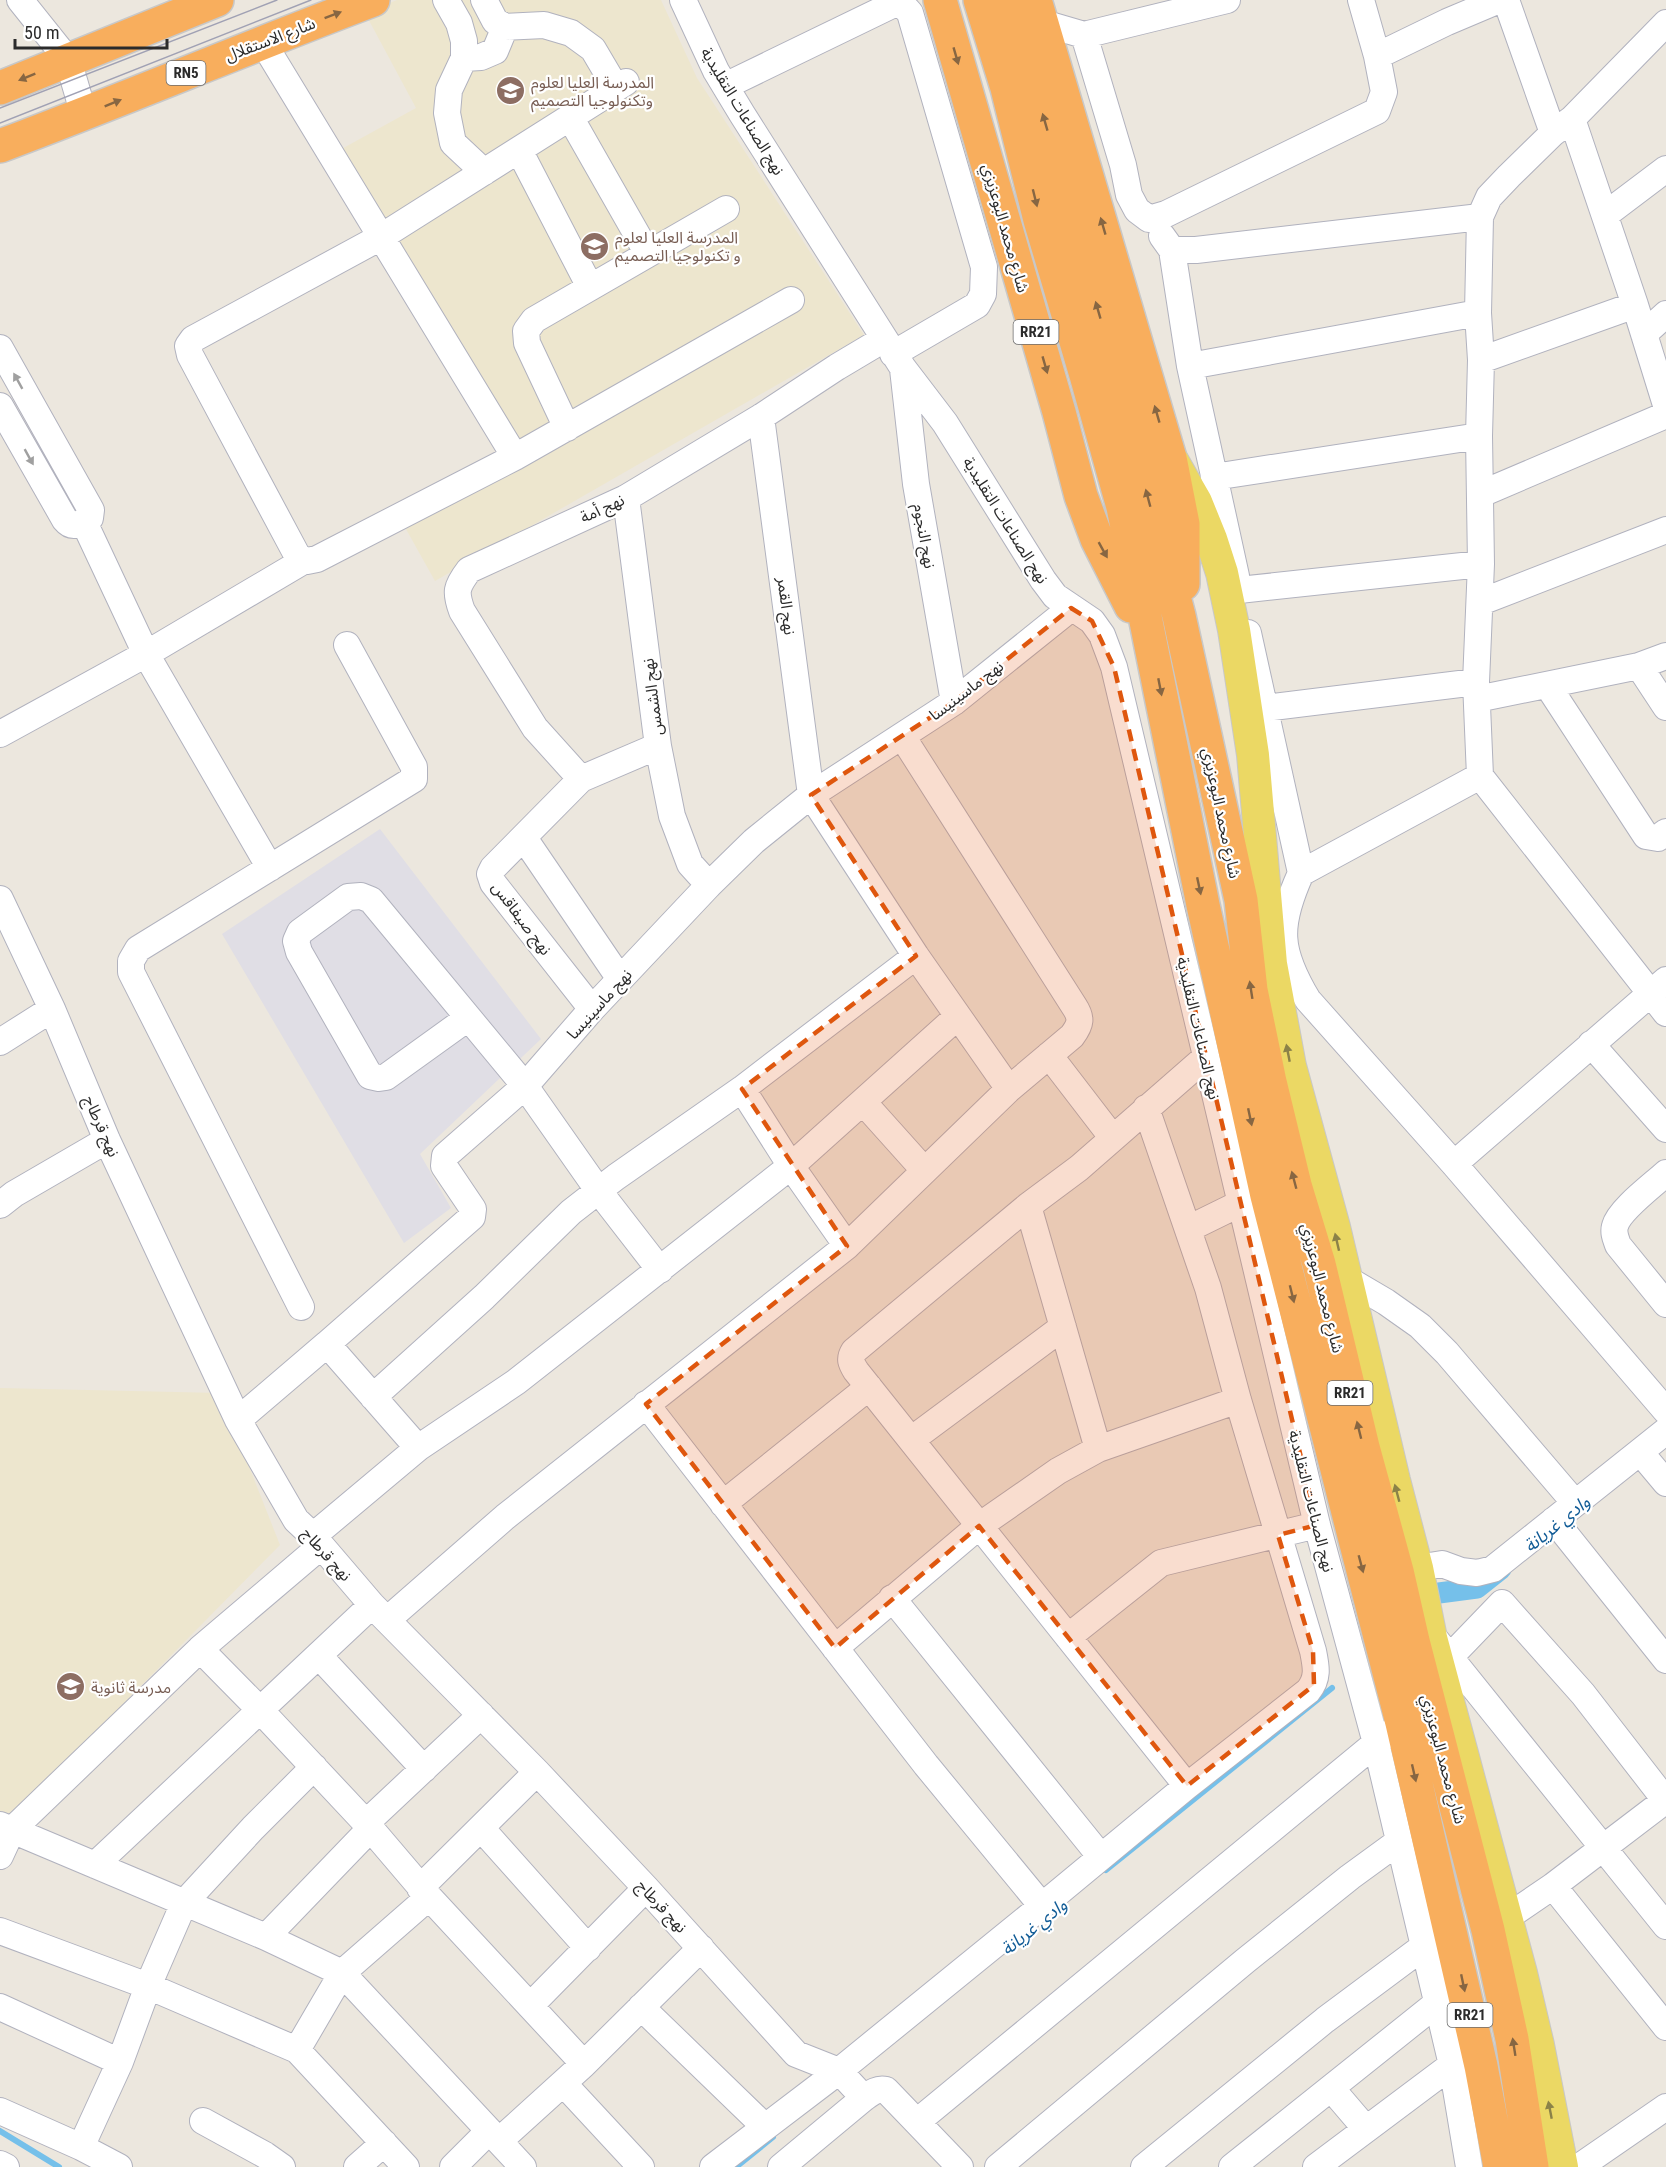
<svg xmlns="http://www.w3.org/2000/svg" width="1666" height="2167" font-family="'Roboto Condensed','Noto Sans Arabic',sans-serif">
  <rect width="100%" height="100%" fill="#ece7de"/>
  <!-- industrial -->
  <path fill="#e0dee5" d="M380 829 541 1039 420 1154 451 1208 404 1243 222 934Z"/>
  <!-- education -->
  <path fill="#ede6ce" d="M397 0H661L697 78 864 335 435 581 402 522 514 461 327 157 416 108 365 13Z
    M0 1388 220 1393 280 1545 0 1829Z"/>
  <g fill="none" stroke-linecap="round" stroke-linejoin="round">
    <!-- stream -->
    <path stroke="#75c0ea" stroke-width="6" d="M1106 1870 1332 1688
      M0 2131 59 2167
      M736 2167 773 2137"/>
    <!-- canal -->
    <path stroke="#75c0ea" stroke-width="21" d="M1439 1593 1477 1588 1501 1569"/>
    <defs>
      <path id="minor" d="M20 0 68 60 84 115
        M446 0 459 23 464 41V58L449 90 447 113 453 143 484 172
        M484 0 495 21 505 27 544 25 571 33 593 49 616 88
        M683 0 716 71 742 114 903 368 945 423 1043 580 1055 596 1092 621 1102 635 1114 667 1317 1525 1376 1743 1452 2065 1469 2167
        M1506 0 1553 133
        M1043 23 1084 35 1227 0
        M1084 35 1123 165 1129 195 1137 210 1149 219 1166 214 1377 111 1384 92 1377 56 1361 0
        M262 41 515 457
        M1377 56 1447 22 1499 0
        M464 58 481 57 495 51 505 27
        M626 82 381 237 193 339 188 346 190 355 298 557 307 561 317 559 515 457 791 300
        M725 86 892 5 902 4 910 13 984 267 983 294 977 305 893 354
        M570 117 648 254
        M1572 119 1635 305 1666 405
        M519 150 590 287
        M1605 215 1666 169
        M1162 236 1172 250H1196L1480 217
        M1172 250 1190 366 1236 576
        M1644 334 1666 314
        M0 348 91 510 90 518C81 523 73 530 65 520L0 406
        M1481 360 1635 305
        M1190 366 1478 313
        M903 369 916 484 954 702
        M761 417 811 795 916 956 1009 1089
        M567 428 527 343 526 331 534 320 726 209
        M1214 477 1479 436
        M1481 494 1666 415
        M626 498 658 746 672 816 690 864 709 885
        M84 522 146 654 270 868
        M1239 590 1481 564
        M1481 602 1666 530
        M1248 633 1301 873C1277 926 1278 950 1308 1000L1454 1164 1666 1411
        M1639 666 1666 707
        M1548 686 1646 836 1658 838 1666 832
        M1477 699 1639 666 1666 656
        M1265 708 1476 682
        M0 734 146 654 305 560
        M658 746 581 779 535 728 462 611C455 592 456 587 469 570L626 498 761 417 837 367 884 339
        M1480 776 1666 1013
        M581 779 493 868 490 874 493 883 592 1009
        M524 838 620 979
        M1301 873 1480 776 1476 682 1481 564 1479 436 1481 360 1478 313 1480 217 1489 197 1509 176 1553 133 1572 119 1666 23
        M0 899 52 1009 107 1140 238 1420 296 1520 313 1536 372 1605 537 1772 646 1888 796 2054 839 2071 864 2098
        M468 1018 386 1077 379 1078 370 1076 299 952 296 941 300 932 348 897 361 896 371 900 525 1086 598 1190 660 1270
        M0 1042 52 1009
        M1591 1044 1666 1129
        M1049 1055 1112 1137
        M863 1102 924 1170
        M1454 1164 1666 980
        M1666 1173C1653 1185 1619 1210 1615 1226 1613 1233 1616 1239 1618 1245L1666 1304
        M0 1205 14 1194 107 1140
        M1028 1206 1098 1449
        M1188 1229 1241 1203
        M847 1246 791 1166 958 1016
        M1335 1272 1386 1302 1420 1326 1447 1353 1575 1503
        M301 1307 131 972V961L138 949 414 779V767L347 645
        M373 1397 484 1297 571 1212 616 1177 742 1089
        M646 1404 926 1765 1042 1906 1187 1786 1308 1691C1319 1678 1316 1666 1313 1651L1238 1400 1208 1288 1146 1108
        M238 1420 327 1344
        M911 1440 1063 1327
        M418 1448 327 1344 472 1217 473 1209 444 1166 445 1156 525 1086 592 1009 709 885 754 841 811 795 954 702 1071 608
        M1640 1452 1666 1483
        M723 1504 869 1387
        M1554 1520 1666 1660
        M313 1536 418 1448 516 1382 791 1166 742 1089 916 956
        M1417 1568 1442 1564 1461 1571 1477 1573 1493 1569 1666 1431
        M892 1598 1101 1857
        M387 1620 505 1517 847 1246 1009 1089 1072 1036C1081 1024 1082 1018 1074 1006L902 736
        M1068 1637 1161 1563 1317 1525
        M1432 1638 1436 1640 1666 1926
        M835 1648 979 1526 1058 1471 1098 1449 1238 1400
        M200 1649 261 1711 366 1823 429 1897 584 2064 499 2141
        M319 1656 424 1769
        M1450 1657 1502 1603 1583 1694 1666 1801
        M1187 1786 856 1371C851 1363 849 1359 854 1351L1028 1206 1079 1168 1206 1057
        M366 1823 481 1715
        M0 1825 266 1937 342 1973 523 2167
        M481 1828 588 1948
        M0 1856 12 1830 200 1649 321 1546
        M95 1865 372 1605
        M1553 1886 1666 2027
        M420 1888 537 1772
        M1506 1918 1553 1886 1666 1800
        M0 1931 148 1986 297 2050 406 2167
        M266 1937 370 1829
        M530 2006 646 1888
        M0 2007 120 2062
        M641 2007 764 2126
        M297 2050 342 1973 429 1897
        M584 2064 701 1948
        M563 2083 641 2167
        M1331 2088 1366 2129
        M0 2111 81 2147 119 2167
        M203 2121 265 2155 282 2167
        M918 2121 1387 1734
        M81 2147 120 2062 148 1986 184 1903 253 1828 314 1767
        M0 2164 6 2167
        M357 2167 384 2143
        M453 2167 489 2131
        M713 2167 839 2071 1042 1906
        M781 2167 864 2098C871 2093 877 2088 886 2090L960 2167
        M998 2167 1245 1961 1350 1877 1398 1842
        M1144 2167 1325 2020 1423 1947 1437 1940
        M1232 2167 1436 2004
        M1316 2167 1452 2065
        M1579 2167 1666 2107"/>
      <path id="major" d="M1173 462 1196 502 1211 539 1222 573 1234 630 1253 755 1271 964 1290 1066 1334 1227 1394 1480 1417 1568 1431 1638 1521 1973 1538 2045 1562 2167"/>
      <path id="highway" d="M940 0 1059 412 1081 496 1097 539 1131 606
        M980 0 1007 88 1040 220 1086 375 1123 507 1203 905 1267 1196 1402 1723 1481 2066 1500 2167
        M1010 0 1119 387 1179 616 1241 900 1251 990 1270 1082 1295 1185 1319 1264 1363 1447 1397 1571 1413 1641 1488 1930 1512 2039 1532 2167
        M1035 0 1170 458 1183 524V584
        M0 88 217 0
        M0 146C125 99 248 47 373 0"/>
    </defs>
    <!-- minor casing -->
    <use href="#minor" stroke="#b1b2be" stroke-width="28"/>
    <!-- major casing -->
    <use href="#major" stroke="#c8c8c8" stroke-width="34"/>
    <!-- highway casing -->
    <use href="#highway" stroke="#c8c8c8" stroke-width="36"/>
    <!-- minor -->
    <use href="#minor" stroke="#fff" stroke-width="26"/>
    <!-- major -->
    <use href="#major" stroke="#ebd864" stroke-width="32"/>
    <!-- highway -->
    <use href="#highway" stroke="#f8ae5d" stroke-width="33"/>
    <!-- tram -->
    <path stroke="#a0a1b4" stroke-width="1.5" d="M0 108 277 0
      M0 123 311 0"/>
  </g>
  <!-- one-way arrows -->
  <defs><path id="oneway-solid" d="M-6-.8H1V-3.2L6.5 0L1 3.2V.8H-6Z" transform="scale(1.5)"/></defs>
  <g fill="#876642">
    <use href="#oneway-solid" transform="translate(333 15) rotate(-21)"/>
    <use href="#oneway-solid" transform="translate(956 56) rotate(74)"/>
    <use href="#oneway-solid" transform="translate(27 77) rotate(158)"/>
    <use href="#oneway-solid" transform="translate(113 103) rotate(-22)"/>
    <use href="#oneway-solid" transform="translate(1045 122) rotate(-106)"/>
    <use href="#oneway-solid" transform="translate(1035 198) rotate(76)"/>
    <use href="#oneway-solid" transform="translate(1103 226) rotate(-106)"/>
    <use href="#oneway-solid" transform="translate(1098 310) rotate(-106)"/>
    <use href="#oneway-solid" transform="translate(1045 365) rotate(74)"/>
    <use href="#oneway-solid" transform="translate(1157 414) rotate(-106)"/>
    <use href="#oneway-solid" transform="translate(1148 498) rotate(-105)"/>
    <use href="#oneway-solid" transform="translate(1103 550) rotate(61)"/>
    <use href="#oneway-solid" transform="translate(1160 687) rotate(79)"/>
    <use href="#oneway-solid" transform="translate(1199 886) rotate(78)"/>
    <use href="#oneway-solid" transform="translate(1251 990) rotate(-99)"/>
    <use href="#oneway-solid" transform="translate(1250 1117) rotate(78)"/>
    <use href="#oneway-solid" transform="translate(1294 1180) rotate(-105)"/>
    <use href="#oneway-solid" transform="translate(1292 1294) rotate(76)"/>
    <use href="#oneway-solid" transform="translate(1359 1430) rotate(-104)"/>
    <use href="#oneway-solid" transform="translate(1361 1564) rotate(75)"/>
    <use href="#oneway-solid" transform="translate(1414 1773) rotate(77)"/>
    <use href="#oneway-solid" transform="translate(1463 1983) rotate(78)"/>
    <use href="#oneway-solid" transform="translate(1514 2047) rotate(-99)"/>
  </g>
  <g fill="#a0a0a0">
    <use href="#oneway-solid" transform="translate(18 381) rotate(-119)"/>
    <use href="#oneway-solid" transform="translate(29 457) rotate(61)"/>
  </g>
  <g fill="#8b8248">
    <use href="#oneway-solid" transform="translate(1288 1053) rotate(-101)"/>
    <use href="#oneway-solid" transform="translate(1337 1242) rotate(-103)"/>
    <use href="#oneway-solid" transform="translate(1397 1493) rotate(-105)"/>
    <use href="#oneway-solid" transform="translate(1550 2110) rotate(-101)"/>
  </g>
  <!-- marked area -->
  <path fill="#df570e" fill-opacity="0.2" stroke="#df570e" stroke-width="4.5" stroke-dasharray="12 8" stroke-linejoin="round" d="M1071 608 1092 621 1114 667 1317 1525 1278 1535 1313 1651 1314 1685 1187 1786 979 1526 835 1648 646 1404 847 1246 742 1089 916 956 811 795 954 702Z"/>
  <!-- icons -->
  <defs>
    <symbol id="university-disc" viewBox="-11 -11 22 22"><circle r="9.5" fill="#8d6e63" stroke="#fff"/><path d="M0-5L7-2L0 1L-7-2ZM-4 1L0 2.5L4 1V4Q0 6-4 4Z" fill="#fff"/></symbol>
    <symbol id="school-disc" viewBox="-11 -11 22 22"><circle r="9.5" fill="#8d6e63" stroke="#fff"/><path d="M0-5L7-2L0 1L-7-2ZM-4 1L0 2.5L4 1V4Q0 6-4 4Z" fill="#fff"/></symbol>
  </defs>
  <g fill-rule="evenodd">
    <use href="#university-disc" x="494" y="74" width="33" height="33"/>
    <use href="#university-disc" x="578" y="230" width="33" height="33"/>
    <use href="#school-disc" x="54" y="1670" width="33" height="33"/>
  </g>
  <g text-anchor="middle" stroke-width="4.5" stroke-linejoin="round" paint-order="stroke">
    <!-- shield labels -->
    <g fill="#fff" stroke="#6b6b6b" stroke-width="1.5">
      <rect x="166.5" y="61" width="39" height="24" rx="4.5"/>
      <rect x="1013.5" y="320" width="45" height="24" rx="4.5"/>
      <rect x="1327.5" y="1381" width="45" height="24" rx="4.5"/>
      <rect x="1447.5" y="2003" width="45" height="24" rx="4.5"/>
    </g>
    <g font-size="15" font-weight="bold" fill="#2b2b2b">
      <text x="186" y="78">RN5</text>
      <text x="1036" y="337">RR21</text>
      <text x="1350" y="1398">RR21</text>
      <text x="1470" y="2020">RR21</text>
    </g>
    <!-- street labels -->
    <g font-size="16" fill="#2b2b2b" stroke="#fff">
      <text transform="translate(270 39) rotate(-21)" y="6">شارع الاستقلال</text>
      <text transform="translate(743 111) rotate(59)" y="6">نهج الصناعات التقليدية</text>
      <text transform="translate(1006 228) rotate(74)" y="6">شارع محمد البوعزيزي</text>
      <text transform="translate(602 508) rotate(-25)" y="6">نهج أمة</text>
      <text transform="translate(1006 520) rotate(58)" y="6">نهج الصناعات التقليدية</text>
      <text transform="translate(925 536) rotate(80)" y="6">نهج النجوم</text>
      <text transform="translate(787 606) rotate(83)" y="6">نهج القمر</text>
      <text transform="translate(966 690) rotate(-37)" y="6">نهج ماسينيسا</text>
      <text transform="translate(652 697) rotate(-97)" y="6">نهج الشمس</text>
      <text transform="translate(1222 813) rotate(78)" y="6">شارع محمد البوعزيزي</text>
      <text transform="translate(522 918) rotate(53)" y="6">نهج صيفاقس</text>
      <text transform="translate(599 1004) rotate(-48)" y="6">نهج ماسينيسا</text>
      <text transform="translate(1199 1028) rotate(77)" y="6">نهج الصناعات التقليدية</text>
      <text transform="translate(102 1126) rotate(66)" y="6">نهج قرطاج</text>
      <text transform="translate(1323 1288) rotate(76)" y="6">شارع محمد البوعزيزي</text>
      <text transform="translate(1312 1501) rotate(76)" y="6">نهج الصناعات التقليدية</text>
      <text transform="translate(327 1554) rotate(48)" y="6">نهج قرطاج</text>
      <text transform="translate(1444 1759) rotate(75)" y="6">شارع محمد البوعزيزي</text>
      <text transform="translate(662 1906) rotate(47)" y="6">نهج قرطاج</text>
    </g>
    <!-- education labels -->
    <g font-size="16" fill="#785e54" stroke="#fff" text-anchor="start">
      <text x="531" y="88">المدرسة العليا لعلوم<tspan x="531" dy="18">وتكنولوجيا التصميم</tspan></text>
      <text x="615" y="243">المدرسة العليا لعلوم<tspan x="615" dy="18">و تكنولوجيا التصميم</tspan></text>
      <text x="91" y="1693">مدرسة ثانوية</text>
    </g>
    <!-- water labels -->
    <g font-size="18" font-style="italic" fill="#135d97" stroke="#fff">
      <text transform="translate(1557 1524) rotate(-39)" y="6">وادي غريانة</text>
      <text transform="translate(1034 1927) rotate(-39)" y="6">وادي غريانة</text>
    </g>
  </g>
  <!-- scale -->
  <path d="M15 39v9h152v-9" fill="none" stroke="#2b2b2b" stroke-width="3"/>
  <text x="24" y="39" font-size="18" fill="#2b2b2b" stroke="#ffffff" stroke-width="4.5" paint-order="stroke">50 m</text>
</svg>
